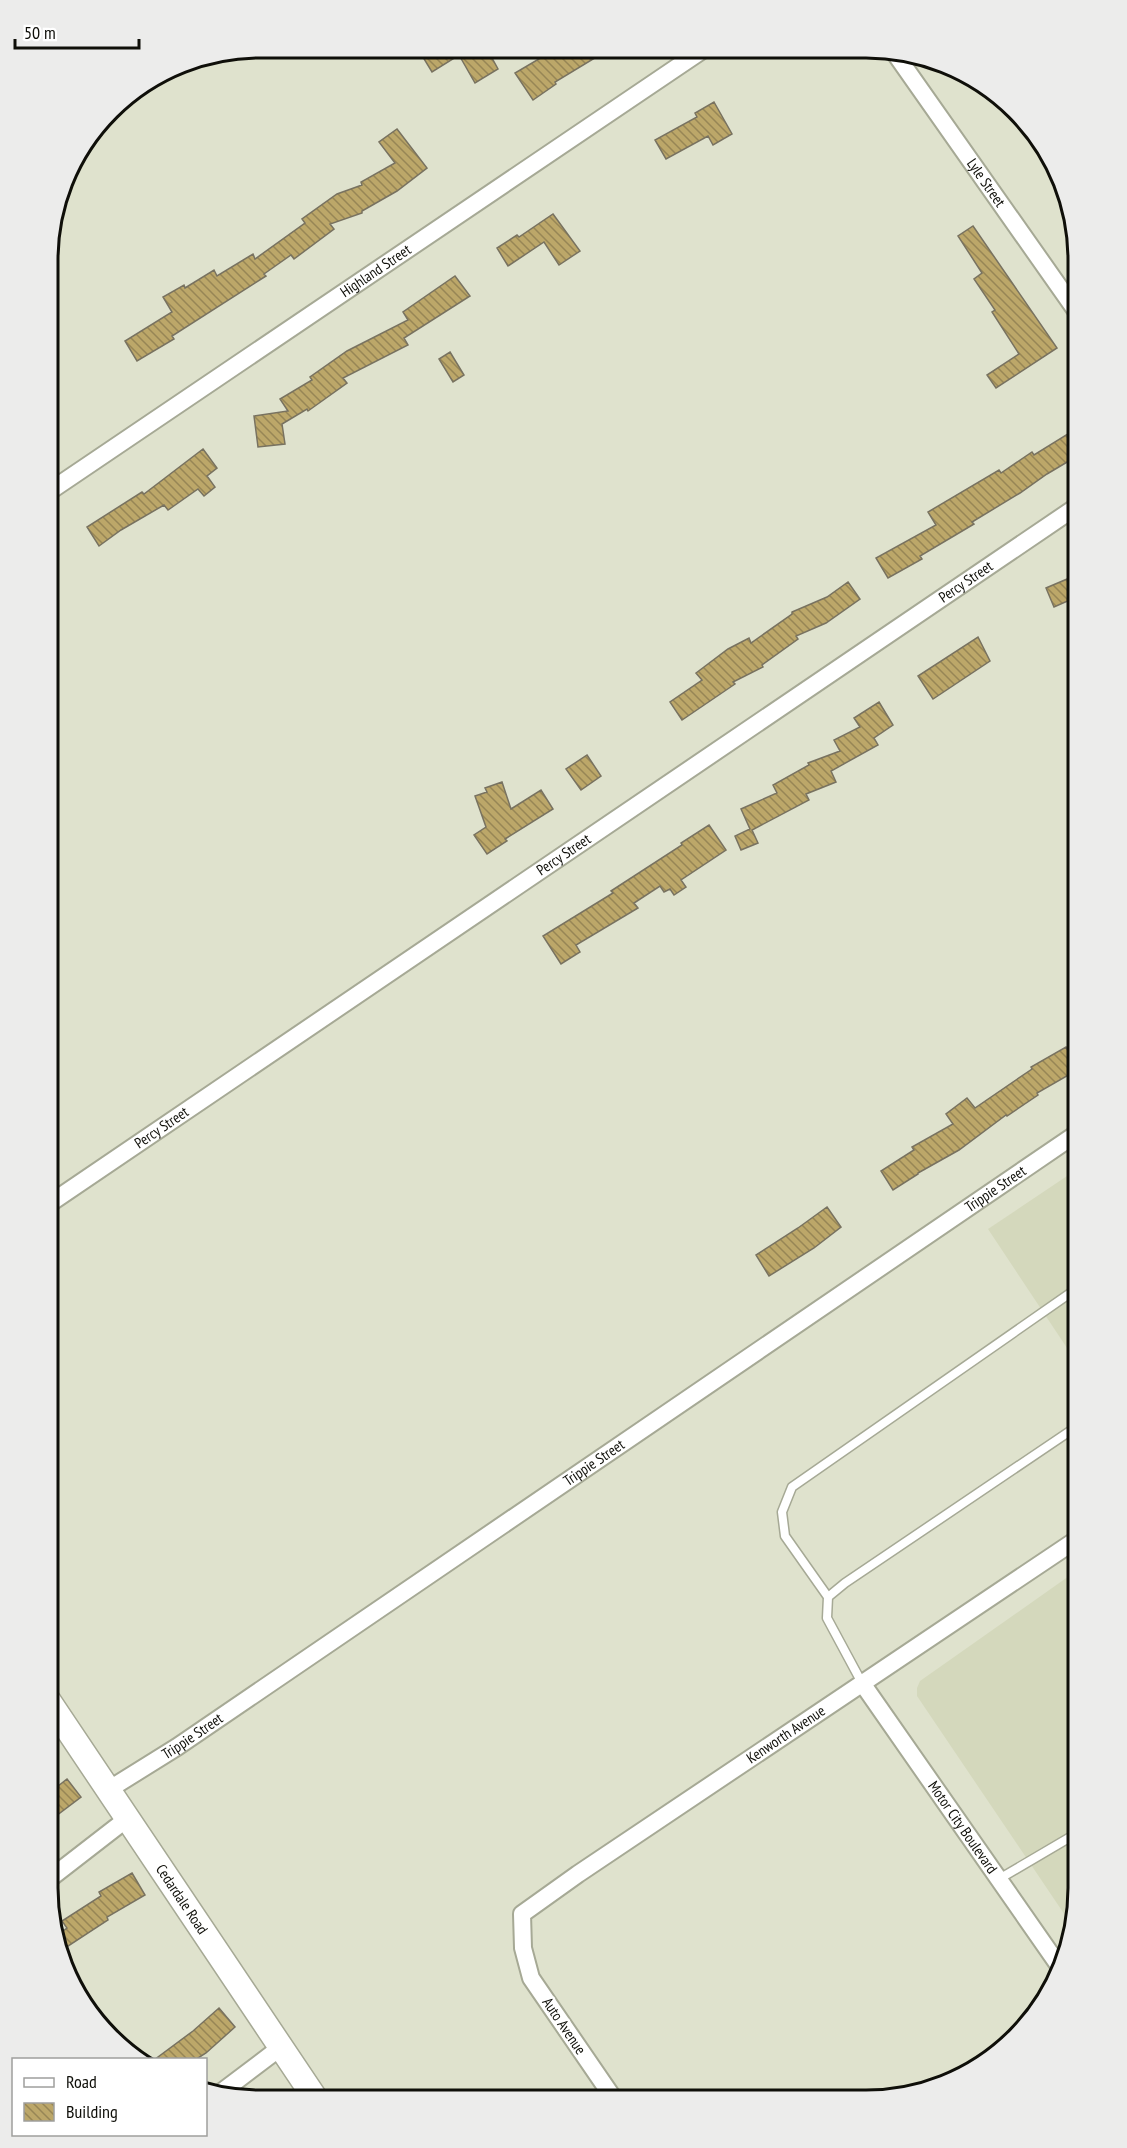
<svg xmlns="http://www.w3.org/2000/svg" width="1127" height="2148" font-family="'PT Sans Narrow',sans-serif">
  <defs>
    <pattern id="building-back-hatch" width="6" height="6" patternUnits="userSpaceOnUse" patternTransform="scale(1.5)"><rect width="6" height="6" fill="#bca769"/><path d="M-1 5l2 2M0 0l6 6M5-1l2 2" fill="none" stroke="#978655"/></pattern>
  </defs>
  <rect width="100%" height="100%" fill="#dfe2cd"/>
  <!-- built -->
  <path fill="#d4d8bc" d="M1079 1168V1366L988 1229Z
    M1079 1569V1902L1073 1927 917 1696V1688L920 1681Z"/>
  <!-- building -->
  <path fill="url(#building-back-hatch)" stroke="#787260" stroke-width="1.5" d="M418 49H487L498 69 475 83 459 55 432 72Z
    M554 50H608L555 82 556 84 533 100 515 73Z
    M714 102 732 134 713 145 708 136 666 159 655 140 697 117 695 113Z
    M397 129 427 168 397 191 362 211V213L330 224 334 229 294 259 291 255 264 274 266 276 172 336 174 339 137 361 125 341 172 312 163 297 184 285 185 288 214 270 217 276 253 254 255 259 305 223 302 219 337 194 362 185 361 182 395 163 379 142Z
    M553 214 580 251 559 265 544 242 508 266 497 248 517 235 519 237Z
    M973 226 1057 348 996 388 987 375 1019 354 992 312 995 310 974 279 982 273 958 236Z
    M455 276 470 296 404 338 408 345 343 378 347 383 308 411 307 409 282 424 285 444 258 447 254 416 288 411 280 399 312 380 310 377 347 351 408 320 403 312Z
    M450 352 464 375 453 382 439 359Z
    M1079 427V455L1047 474 1020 493 972 522 974 524 920 556 922 559 888 578 876 558 936 525 928 512 999 470 1001 473 1032 452 1034 455Z
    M203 449 217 468 207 476 215 487 204 496 198 489 168 510 164 505 121 530 99 546 87 527 142 492 144 494Z
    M1079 574V596L1054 607 1046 588Z
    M848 582 860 599 826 623 796 636 798 639 762 665 763 667 733 682 735 684 682 720 670 702 702 680 696 673 728 649 749 638 751 643 792 614V612L827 597Z
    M978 637 990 661 933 699 918 676Z
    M879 702 893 725 874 738 878 745 831 771 836 782 806 794 809 800 752 830 758 843 741 850 735 836 750 829 741 809 777 793 773 785 809 765 808 763 840 751 834 740 860 727 854 718Z
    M587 755 601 776 581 790 566 769Z
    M502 782 511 809 541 790 553 809 505 839 507 841 487 854 474 835 486 827 475 796 487 792 485 788Z
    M709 825 726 850 681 880 686 887 674 895 670 889 664 892 660 886 634 903 638 908 576 945 580 952 561 964 543 936 613 893 611 891 682 845 681 843Z
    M1066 1047 1079 1069 1037 1093 1038 1095 1007 1116 1006 1115 959 1150 918 1173V1174L893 1190 881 1171 914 1150 912 1147 953 1124 946 1114 967 1098 975 1108 1032 1069 1031 1067Z
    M827 1207 841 1227 814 1248 769 1276 756 1255 798 1228Z
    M67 1779 81 1797 48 1822V1794Z
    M132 1873 145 1895 107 1917 108 1920 59 1952 56 1936 67 1928 62 1921 101 1896 99 1892Z
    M219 2008 235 2027 206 2053 195 2060H154L193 2031Z"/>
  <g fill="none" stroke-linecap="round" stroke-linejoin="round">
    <defs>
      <path id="lane" d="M828 1597 785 1536 782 1512 792 1487 1079 1287
        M862 1683 827 1618 828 1597 845 1583 1079 1425
        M999 1879 1079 1832"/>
      <g id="street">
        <path id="s1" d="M894 52 1079 315"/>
        <path id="s2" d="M50 491 701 51"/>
        <path id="s3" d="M49 1204 1079 505"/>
        <path id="s4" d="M862 1683 1062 1970"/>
        <path id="s5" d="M108 1790 177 1747 1079 1132"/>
        <path d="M48 1880 128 1818"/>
        <path d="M219 2094 281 2047"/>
        <path id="s6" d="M614 2099 531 1978 523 1948 522 1914 578 1874 1079 1538"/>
      </g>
      <g id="secondary">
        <path id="s7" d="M48 1700 315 2098"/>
      </g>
    </defs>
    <!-- lane casing -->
    <use href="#lane" stroke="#a6a995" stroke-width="11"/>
    <!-- street casing -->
    <use href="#street" stroke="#a6a995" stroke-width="20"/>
    <!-- secondary casing -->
    <use href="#secondary" stroke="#a6a995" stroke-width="27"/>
    <!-- lane -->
    <use href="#lane" stroke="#fff" stroke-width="8"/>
    <!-- street -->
    <use href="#street" stroke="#fff" stroke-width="16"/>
    <!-- secondary -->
    <use href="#secondary" stroke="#fff" stroke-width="24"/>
  </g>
  <g text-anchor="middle" stroke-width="5" stroke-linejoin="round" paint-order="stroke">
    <!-- street labels -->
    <g font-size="15" fill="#0f0f09" stroke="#fff">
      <text dy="5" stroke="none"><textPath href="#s1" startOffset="160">Lyle Street</textPath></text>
      <text dy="5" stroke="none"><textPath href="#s2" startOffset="393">Highland Street</textPath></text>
      <text dy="5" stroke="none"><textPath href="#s3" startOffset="1108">Percy Street</textPath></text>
      <text dy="5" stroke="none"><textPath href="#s3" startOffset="622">Percy Street</textPath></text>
      <text dy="5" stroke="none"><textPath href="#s3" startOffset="136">Percy Street</textPath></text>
      <text dy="5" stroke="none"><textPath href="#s5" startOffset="1072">Trippie Street</textPath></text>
      <text dy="5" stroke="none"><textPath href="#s5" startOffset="586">Trippie Street</textPath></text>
      <text dy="5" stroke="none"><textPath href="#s6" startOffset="531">Kenworth Avenue</textPath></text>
      <text dy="5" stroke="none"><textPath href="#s5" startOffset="100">Trippie Street</textPath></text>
      <text dy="5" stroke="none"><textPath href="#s4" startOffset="176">Motor City Boulevard</textPath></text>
      <text dy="5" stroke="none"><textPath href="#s7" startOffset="240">Cedardale Road</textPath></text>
      <text transform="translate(564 2026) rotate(56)" y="5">Auto Avenue</text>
    </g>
  </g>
  <!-- crop -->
  <path d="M0 0H1127V2148H0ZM260 58H866A202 202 0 0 1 1068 260V1888A202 202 0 0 1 866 2090H260A202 202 0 0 1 58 1888V260A202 202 0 0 1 260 58Z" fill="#ececeb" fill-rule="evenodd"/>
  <path fill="none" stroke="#0f0f09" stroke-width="3" d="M260 58H866A202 202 0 0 1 1068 260V1888A202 202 0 0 1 866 2090H260A202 202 0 0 1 58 1888V260A202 202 0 0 1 260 58Z"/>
  <!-- legend -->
  <rect x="12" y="2058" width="195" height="78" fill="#ffffff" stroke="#9f9f9d" stroke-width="1.5"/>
  <rect x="24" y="2078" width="30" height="9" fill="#ffffff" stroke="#9f9f9d" stroke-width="1.5"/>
  <text x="66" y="2088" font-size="18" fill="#0f0f09">Road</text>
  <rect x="24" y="2103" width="30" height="18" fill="url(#building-back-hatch)" stroke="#9f9f9d" stroke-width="1.5"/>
  <text x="66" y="2118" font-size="18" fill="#0f0f09">Building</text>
  <!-- scale -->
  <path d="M15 39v9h124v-9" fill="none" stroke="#0f0f09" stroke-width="3"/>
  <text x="24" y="39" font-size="18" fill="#0f0f09" stroke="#ffffff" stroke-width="4.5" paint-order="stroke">50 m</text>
</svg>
